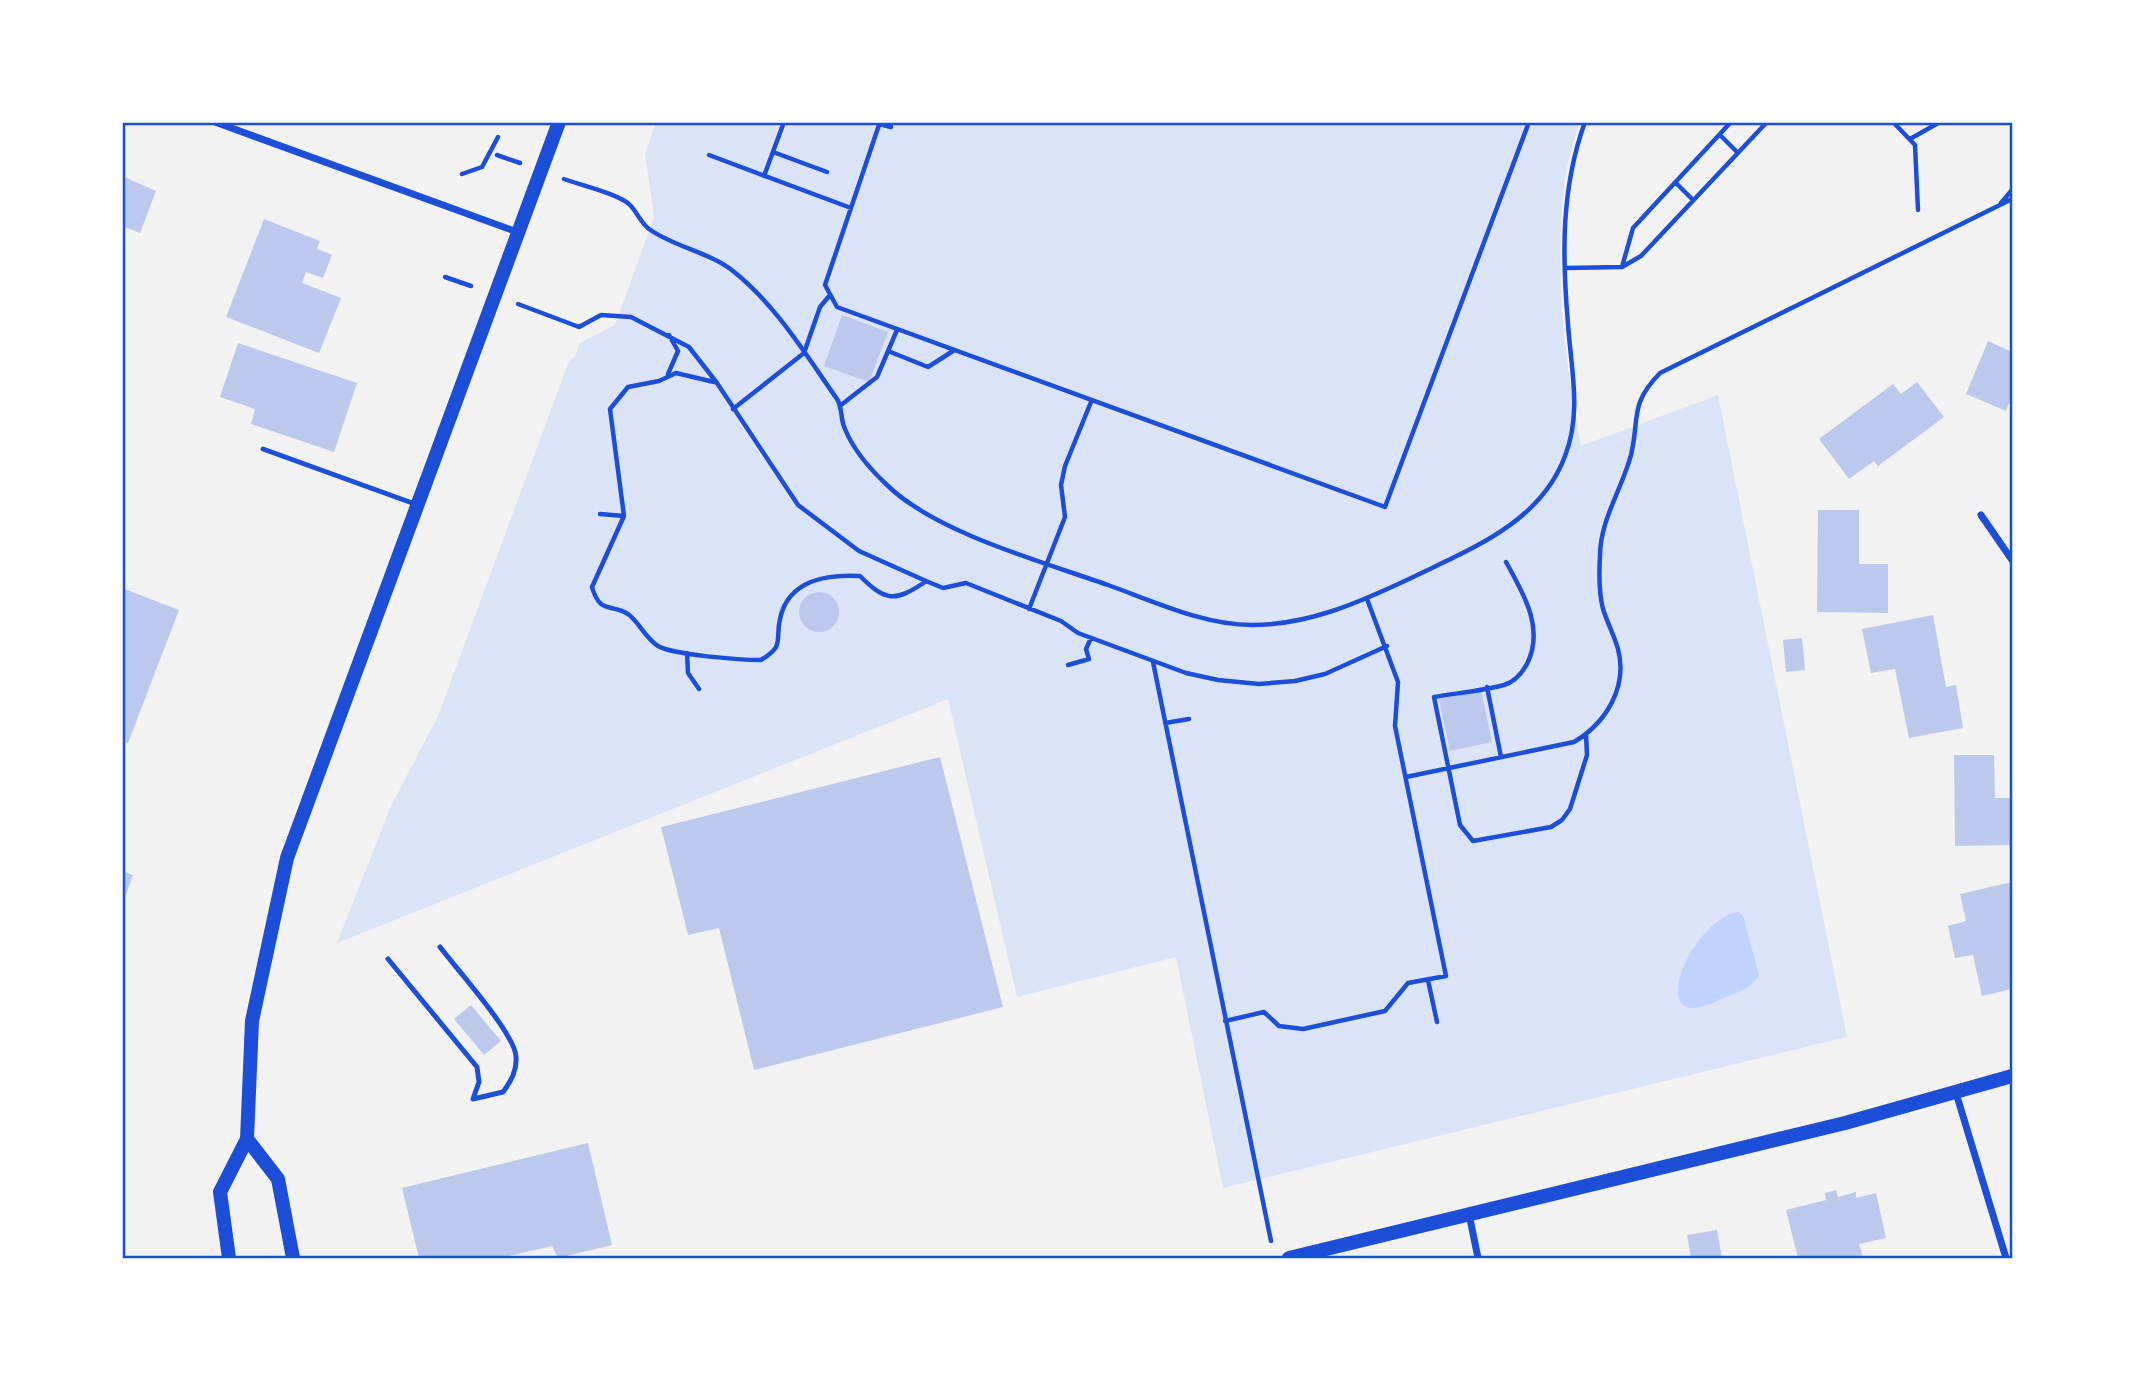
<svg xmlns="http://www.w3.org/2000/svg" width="2135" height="1381" font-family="Lato,sans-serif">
  <rect width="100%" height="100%" fill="#f2f2f2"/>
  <!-- green -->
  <path fill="#dbe4f7" d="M656 123H1579C1574 141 1568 161 1565 180 1554 267 1564 360 1581 446L1718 395 1847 1037 1223 1188 1176 957 1017 997 948 699 337 943 391 806 438 716 569 361 575 357 580 343 615 325 654 217 645 153Z"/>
  <!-- water -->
  <path fill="#bfd3fe" d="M1738 912 1743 916 1759 975C1750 990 1740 991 1724 998 1715 1002 1703 1008 1693 1008 1654 1007 1698 918 1738 912Z"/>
  <!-- building -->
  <path fill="#bdc9ec" d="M122 176 156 191 140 233 122 226Z
    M264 219 320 241 317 249 332 255 323 278 306 272 302 283 341 298 319 353 226 317Z
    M842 315 888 332 869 382 824 366Z
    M1988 341 2012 352V404L2009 403 2006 411 1966 394Z
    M238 343 357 383 334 452 251 424 255 409 220 397Z
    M1917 382 1944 417 1878 466 1874 461 1849 479 1819 439 1893 384 1901 394Z
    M1818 510H1859V564H1888V613L1817 612Z
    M122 588 179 610 128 743 122 741Z
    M799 612a20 20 0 1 1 40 0a20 20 0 1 1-40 0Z
    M1933 615 1946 687 1956 685 1963 728 1909 738 1895 669 1871 673 1862 629Z
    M1802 638 1805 670 1786 672 1783 640Z
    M1481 690 1492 742 1450 751 1439 699Z
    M1954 755H1994L1995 798H2012V845L1955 846Z
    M940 757 1003 1007 754 1070 719 928 688 935 661 827Z
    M122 871 133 875 123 903H122Z
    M2012 882V989L1982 996 1973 955 1955 958 1948 926 1966 921 1960 894Z
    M471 1005 501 1041 484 1055 454 1019Z
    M588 1143 612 1245 558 1258 552 1246 500 1258H419L402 1188Z
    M1836 1190 1838 1197 1856 1192V1198L1876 1193 1886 1238 1859 1244 1863 1258H1798L1786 1210 1826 1200 1825 1193Z
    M1717 1230 1722 1258H1691L1687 1235Z"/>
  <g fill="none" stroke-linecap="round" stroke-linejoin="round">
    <!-- path -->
    <path stroke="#1d4ed8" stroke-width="4.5" d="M880 122 825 285 837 307 1385 507 1529 122
      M1893 122 1915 145 1918 210
      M879 124 891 127
      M1720 135 1738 153
      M1910 139 1940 122
      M773 152 827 172
      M497 155 520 163
      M709 155 851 208
      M462 174 482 167 498 137
      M764 176 784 122
      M564 179C580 185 619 194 630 205 637 212 640 222 649 229 674 247 709 252 733 271 776 305 806 355 837 399 843 409 840 419 845 429 853 449 871 470 887 485 936 533 1043 562 1108 585 1153 601 1203 625 1252 625 1308 625 1358 603 1409 579 1468 550 1540 524 1565 456 1582 413 1571 369 1568 324 1562 255 1561 188 1585 122
      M1676 183 1693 200
      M2001 203 2012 190
      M1622 267 1633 228 1731 122
      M1565 268 1622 267 1641 256 1767 122
      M445 277 471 286
      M518 304 579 327 601 315 631 317 689 347 717 383 798 505 859 551 926 581 943 588 966 583 1061 621 1078 633 1186 673 1218 680 1259 684 1295 681 1325 674 1387 646
      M888 351 928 367 953 351
      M668 374 678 351 669 335
      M714 382 676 373 659 381 628 387 610 409 624 516 592 587C600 615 611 603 628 614 640 623 645 638 658 646 673 655 741 660 761 660 785 645 775 642 780 619 788 580 827 574 860 576 886 602 895 602 925 582
      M841 405 877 377 897 330
      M733 409 804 353 820 307 830 295
      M600 514 624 516
      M1506 562C1523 593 1545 628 1527 664 1522 673 1514 682 1504 685 1482 691 1457 693 1434 697L1460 825 1473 841 1551 827 1562 820 1570 809 1587 755 1586 735
      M1029 609 1065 517 1061 485 1065 466 1091 402
      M687 653 688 673 699 689
      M1153 662 1271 1241
      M1068 665 1089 659 1086 649 1091 638
      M1487 687 1501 757
      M1165 723 1189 719
      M1406 777 1574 742C1606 723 1628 687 1618 649 1614 635 1607 622 1603 609 1599 593 1599 572 1600 556 1600 520 1622 489 1631 455 1640 417 1629 405 1660 373L2012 199
      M1428 980 1437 1022
      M1225 1021 1264 1012 1279 1026 1303 1029 1385 1011 1408 983 1446 976 1395 726 1398 682 1367 599"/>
    <!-- service -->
    <path stroke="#1d4ed8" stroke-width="5" d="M263 449 415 504
      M440 947C456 968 516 1035 516 1057 517 1071 511 1081 503 1092L473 1099
      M388 959 477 1067 479 1082 473 1099"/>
    <!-- minor -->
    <path stroke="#1d4ed8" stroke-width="7" d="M215 122 520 233
      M1981 515 2012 560
      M1956 1093 2006 1258
      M1469 1214 1478 1258"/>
    <!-- secondary -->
    <path stroke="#1d4ed8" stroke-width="14" d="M247 1139 278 1179 293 1258
      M229 1258 220 1192 247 1139 252 1021 287 858 559 122
      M1289 1258 1845 1123 2012 1076"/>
  </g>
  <!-- border -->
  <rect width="2135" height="1381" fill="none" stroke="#ffffff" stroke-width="248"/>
  <rect x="124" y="124" width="1887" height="1133" fill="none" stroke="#1d4ed8" stroke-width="2.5"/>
</svg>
